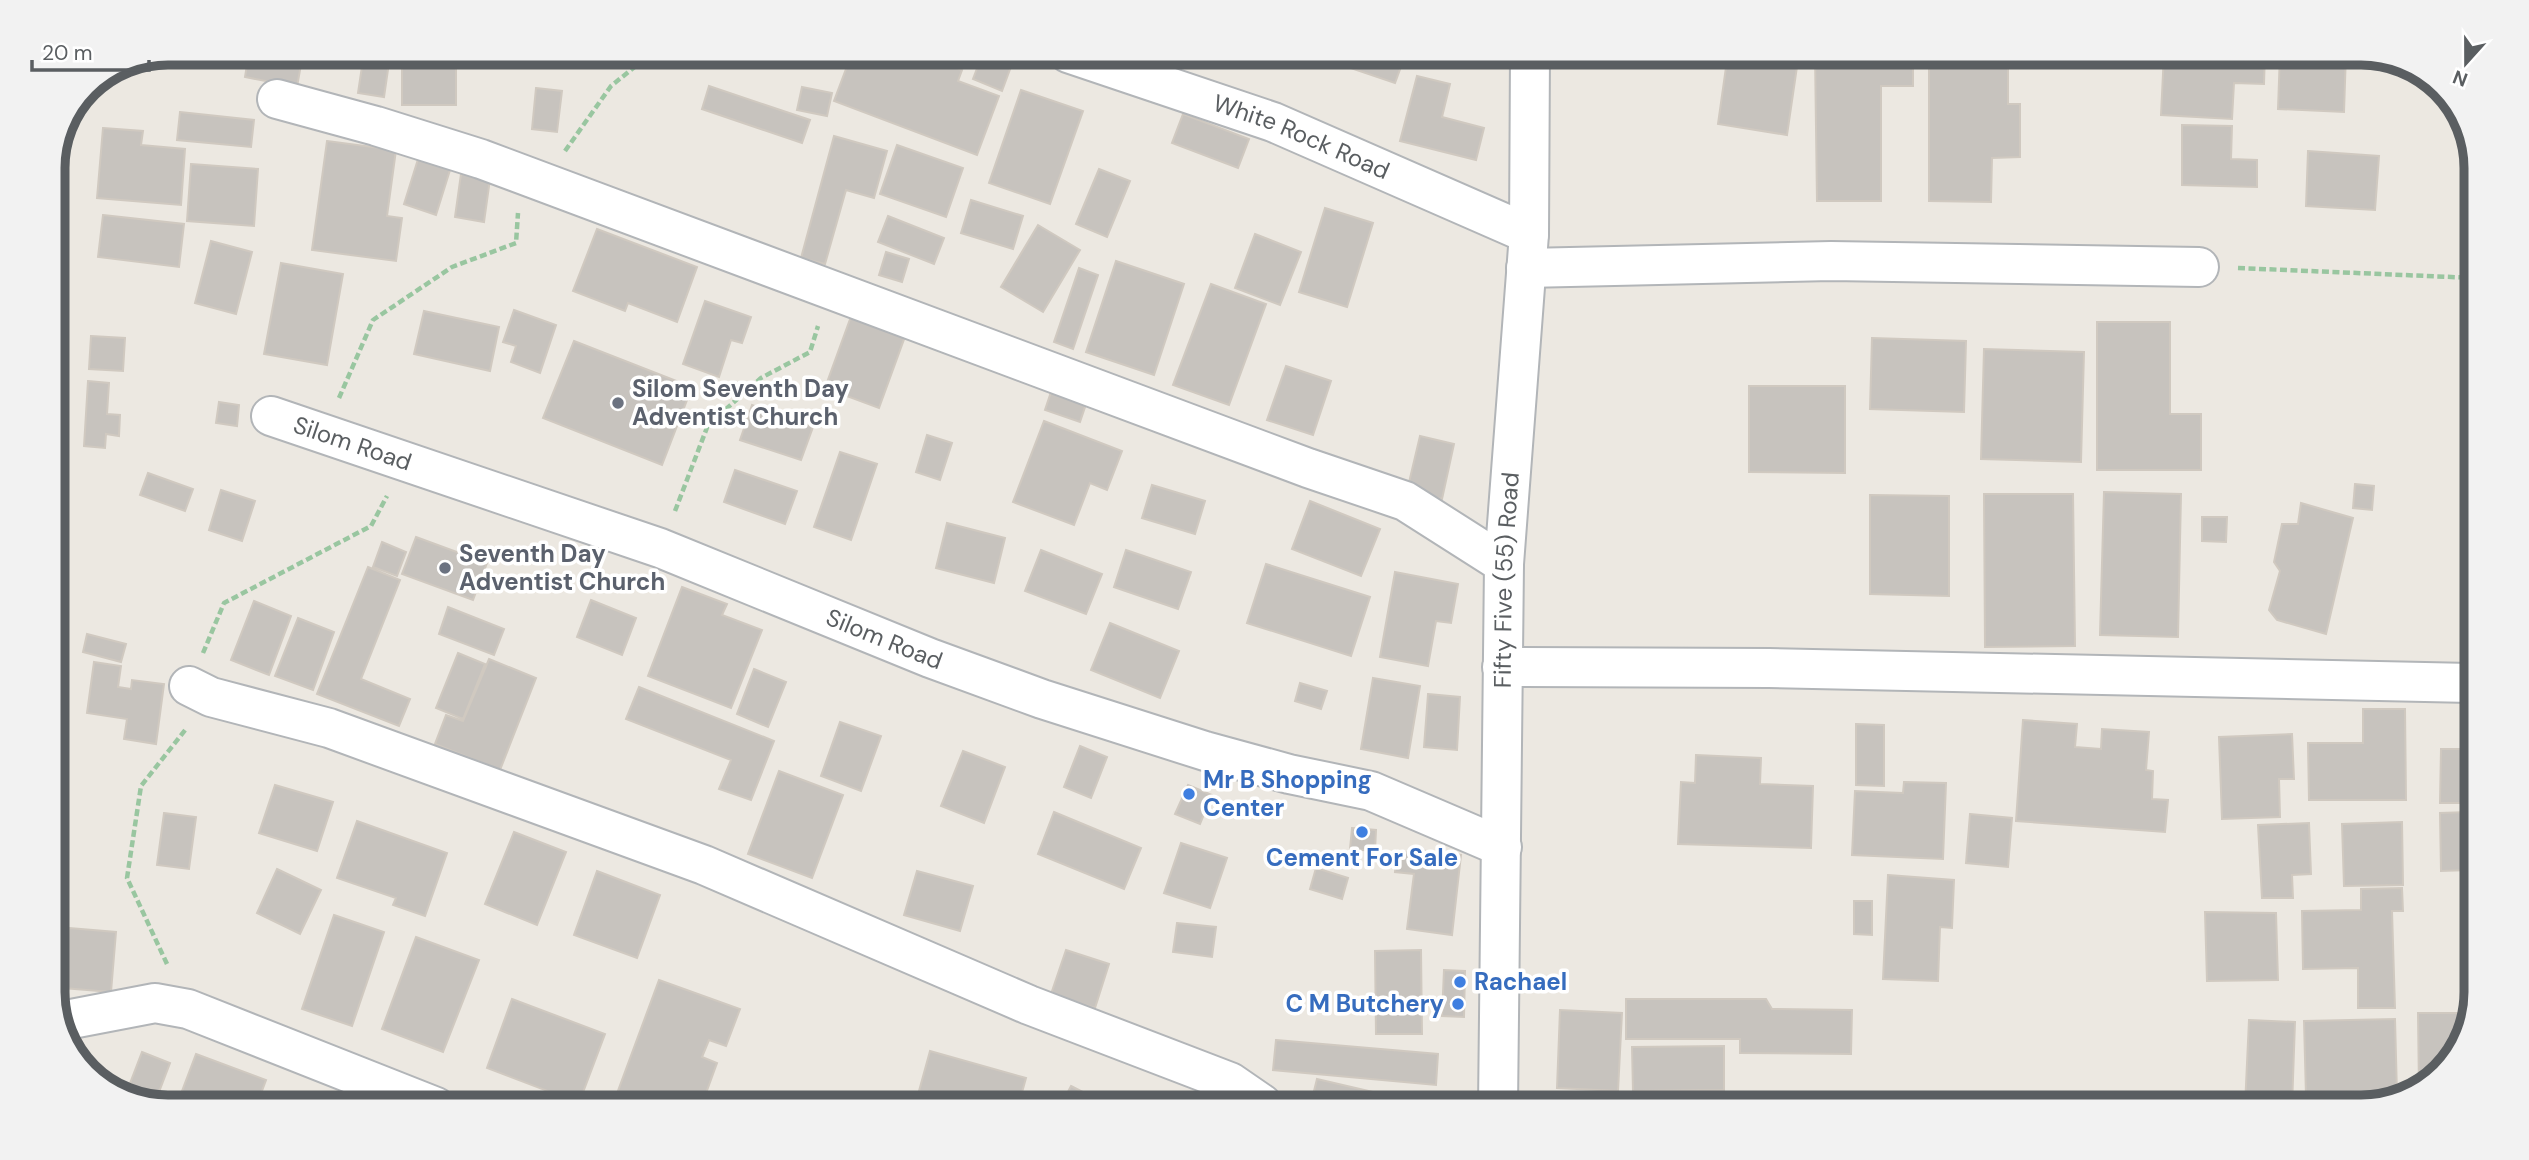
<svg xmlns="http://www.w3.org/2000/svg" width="2529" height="1160" font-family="'DM Sans',sans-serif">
  <rect width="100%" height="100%" fill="#ece8e1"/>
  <!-- building -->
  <path fill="#c7c3be" stroke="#d0c9c0" stroke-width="2" d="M249 53H303L297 87 245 77Z
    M364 53 390 56 384 97 358 93Z
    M402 53H456V105H402Z
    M852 53H914L962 70 958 81 999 96 977 155 834 101Z
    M983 53H1016L1002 91 973 79Z
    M1313 53H1406L1395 83 1312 55Z
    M1728 53H1799L1787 135 1718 124Z
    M1815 53H1913V86H1881V201H1817Z
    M1929 53H2008V104H2020V157L1992 158 1991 202 1929 201Z
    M2164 53H2265L2264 84 2234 83 2232 119 2161 115Z
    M2280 53H2346L2344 112 2278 109Z
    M1417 76 1450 84 1442 117 1484 128 1476 160 1400 141Z
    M709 86 810 120 802 143 702 109Z
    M802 87 832 93 827 116 797 110Z
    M536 88 562 91 557 132 532 129Z
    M1021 90 1083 111 1050 204 989 183Z
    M180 112 254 120 251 147 177 140Z
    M1183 114 1249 139 1238 168 1172 143Z
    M2182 125 2232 126 2231 159 2257 160V187L2182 185Z
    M103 128 143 131 141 145 185 149 181 205 97 198Z
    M834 136 887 151 874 198 846 190 825 264 801 258Z
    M327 141 396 150 387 216 402 218 396 261 312 250Z
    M897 145 963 168 946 217 880 194Z
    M2308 151 2379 156 2375 210 2306 206Z
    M419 156 451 167 436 215 404 204Z
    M191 164 258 169 254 226 187 221Z
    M1099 169 1130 181 1107 237 1076 224Z
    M461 174 490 179 484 222 455 217Z
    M971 200 1023 216 1013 249 961 233Z
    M1325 208 1373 223 1347 307 1299 292Z
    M103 215 184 224 179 267 98 257Z
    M888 216 944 238 934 264 878 242Z
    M1038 225 1080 250 1043 312 1001 287Z
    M597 229 697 267 677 322 628 303 625 311 573 291Z
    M1255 234 1301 252 1280 305 1235 288Z
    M211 241 252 252 236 314 195 303Z
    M886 252 909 259 902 282 879 275Z
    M1116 261 1184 284 1154 375 1086 352Z
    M281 263 343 274 327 365 264 354Z
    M1079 268 1098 275 1073 349 1054 342Z
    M1211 284 1266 304 1229 405 1173 385Z
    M705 301 751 317 742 343 731 340 719 377 683 364Z
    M514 310 556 325 540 373 511 362 516 346 503 342Z
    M424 311 499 327 490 371 414 354Z
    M853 311 907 331 879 408 825 388Z
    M2097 322H2170V414H2201V470H2097Z
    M91 336 125 338 123 371 89 369Z
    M1872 338 1966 341 1964 412 1870 409Z
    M574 341 692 387 662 465 543 418Z
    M1984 349 2084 352 2081 462 1981 459Z
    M1286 366 1331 381 1313 435 1267 420Z
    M88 381 109 383 107 414 120 415 119 436 106 434 105 448 84 446Z
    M1749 386H1845V473L1749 472Z
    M1051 392 1086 404 1080 422 1045 410Z
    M219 402 239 405 237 426 216 423Z
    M752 405 813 427 801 460 740 440Z
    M1044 421 1122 451 1107 490 1090 483 1074 525 1013 502Z
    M927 435 952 443 940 480 916 472Z
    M1420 436 1454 444 1442 499 1407 491Z
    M840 452 877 464 851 540 814 527Z
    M735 470 797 491 785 524 724 502Z
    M148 473 193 489 185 511 140 495Z
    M2355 484 2374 486 2372 510 2353 508Z
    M1152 485 1205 501 1195 534 1142 518Z
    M221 490 255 501 242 541 209 530Z
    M2104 492 2181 494 2178 637 2100 635Z
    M1984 494H2073L2075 646 1985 647Z
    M1870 495 1949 496V596L1870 594Z
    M1310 501 1380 529 1361 576 1292 549Z
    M2301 503 2353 518 2326 634 2277 620 2269 610 2280 571 2274 562 2282 524H2298Z
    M2202 517H2227L2226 542 2202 541Z
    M947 523 1005 538 994 583 936 568Z
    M416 537 487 563 473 600 402 574Z
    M382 542 406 552 397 576 373 567Z
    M1041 550 1102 574 1086 614 1025 591Z
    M1126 550 1191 572 1178 609 1114 587Z
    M1266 564 1370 597 1351 656 1247 623Z
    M368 567 400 580 361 679 410 699 399 726 317 694Z
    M1395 572 1458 584 1451 623 1436 621 1428 666 1380 657Z
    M682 587 727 604 722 615 762 630 731 708 648 676Z
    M591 600 636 618 622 655 577 637Z
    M254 601 291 616 269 675 231 660Z
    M448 607 504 629 494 655 439 634Z
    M298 618 334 632 313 690 275 676Z
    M1110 623 1179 651 1160 698 1091 670Z
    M87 634 126 644 121 662 83 652Z
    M458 653 485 664 463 719 436 708Z
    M489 659 536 678 500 770 435 744 446 715 463 721Z
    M94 662 121 666 118 687 131 689 132 680 164 684 156 744 124 739 127 719 87 713Z
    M754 669 786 682 768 727 737 714Z
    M1373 678 1420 686 1408 758 1361 749Z
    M1300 683 1327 691 1321 709 1295 701Z
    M639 687 774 741 751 800 719 789 731 760 626 719Z
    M1428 694 1460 697 1457 750 1424 747Z
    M2363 709H2405L2406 800H2309L2308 743H2363Z
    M2023 720 2077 724 2075 747 2101 749 2102 729 2149 732 2146 770 2153 771 2152 799 2168 800 2165 832 2016 821Z
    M840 722 881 736 861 791 821 776Z
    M1856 724 1884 725V786L1856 785Z
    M2292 734 2294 779H2279L2280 817 2222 819 2219 737Z
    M1080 746 1107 757 1091 798 1064 787Z
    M2441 749H2470V803H2440Z
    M963 751 1005 767 984 823 941 806Z
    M1696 755 1761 758 1760 784 1813 786 1811 848 1678 844 1681 782 1695 783Z
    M779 771 843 795 812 878 748 854Z
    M1904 782 1946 783 1943 859 1852 855 1855 791 1903 793Z
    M275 785 333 802 317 851 259 833Z
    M1188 785 1212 795 1200 824 1175 814Z
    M1054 812 1141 848 1124 889 1038 854Z
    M2470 812 2469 870 2441 871 2440 813Z
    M164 813 196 817 189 869 157 865Z
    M1970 814 2012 818 2008 867 1966 863Z
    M357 821 447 853 425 916 393 905 396 898 337 878Z
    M2402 822 2403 885 2344 886 2342 824Z
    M2309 823 2311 874 2292 875 2293 898H2262L2258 825Z
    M1352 828 1376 830 1375 851 1350 849Z
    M514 832 566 852 537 925 485 904Z
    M1181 843 1227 858 1210 908 1164 893Z
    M1418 850 1461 855 1452 935 1407 929 1414 874 1395 872 1397 851 1417 854Z
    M1316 868 1348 878 1342 899 1310 889Z
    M277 869 321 890 300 934 257 913Z
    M597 871 660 895 637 958 574 935Z
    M917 871 973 886 960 931 904 915Z
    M1888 875 1954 880 1952 928 1940 927 1938 981 1883 979Z
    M2402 888 2403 911H2392L2395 1008H2358V968L2303 969 2302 911 2361 910V889Z
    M1854 901H1872V935L1854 934Z
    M2205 912 2276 913 2278 980 2207 981Z
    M334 915 384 932 352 1026 302 1009Z
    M1177 923 1216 927 1212 957 1173 952Z
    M69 928 116 932 111 992 63 988Z
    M416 937 479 960 443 1052 382 1029Z
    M1066 950 1109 964 1095 1008 1051 994Z
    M1421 950 1422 1034H1376L1375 951Z
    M1444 970 1465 971 1464 1017 1442 1016Z
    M659 980 740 1009 726 1046 709 1040 702 1057 717 1063 701 1107 686 1102 684 1107H612Z
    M512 999 605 1034 579 1103 487 1068Z
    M1626 999H1766L1772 1009 1852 1010 1851 1054 1740 1053V1039H1626Z
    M1560 1010 1622 1013 1618 1091 1557 1088Z
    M2418 1013H2468V1037L2425 1088 2419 1090Z
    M2395 1019 2397 1094 2306 1096 2304 1021Z
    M2249 1020 2295 1022 2292 1107H2245Z
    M1276 1040 1438 1054 1436 1085 1273 1070Z
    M1724 1046V1090L1633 1091 1632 1047Z
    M930 1051 1026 1078 1018 1107H935L916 1102Z
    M142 1052 170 1063 154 1105 124 1099Z
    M196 1054 266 1080 256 1107H176Z
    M1317 1079 1373 1092 1370 1107H1310Z
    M1071 1086 1112 1107H1060Z
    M1135 1096 1157 1107H1128Z"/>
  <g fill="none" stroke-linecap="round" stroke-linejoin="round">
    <defs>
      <g id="street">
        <path id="s1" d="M1068 53 1273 122 1529 234"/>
        <path d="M277 99 376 126 481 159 1308 468 1405 501 1504 564"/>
        <path d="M1526 268 1831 261 2199 267"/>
        <path id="s2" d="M271 416 660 548 930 658 1042 699 1205 751 1289 774 1371 791 1502 847"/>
        <path d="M1502 667 1769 668 2471 683"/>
        <path d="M189 686 211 697 329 728 704 865 1029 1005 1230 1082 1262 1104 1264 1107"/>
        <path d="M61 1021 155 1003 188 1009 436 1107"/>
        <path id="s3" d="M1498 1107 1504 564 1529 234 1530 53"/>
      </g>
    </defs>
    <!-- street casing -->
    <use href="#street" stroke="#b2b5b8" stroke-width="42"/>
    <!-- path -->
    <path stroke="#99c6a0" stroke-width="4.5" stroke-dasharray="7 3.5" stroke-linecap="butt" d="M565 151 611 86 652 53
      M2238 268 2475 278
      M339 398 373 320 452 267 516 243 518 213
      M675 511 708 425 761 378 810 352 818 326
      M203 653 224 603 371 526 387 496
      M167 964 127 878 141 786 186 729"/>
    <!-- street -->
    <use href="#street" stroke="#fff" stroke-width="38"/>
  </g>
  <!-- markers -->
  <g fill="#6b7280" stroke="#fff" stroke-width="2.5">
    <circle cx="618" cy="403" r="7"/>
    <circle cx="445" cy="568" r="7"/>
  </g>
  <g fill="#3f7fe0" stroke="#fff" stroke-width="2.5">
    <circle cx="1189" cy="794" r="7"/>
    <circle cx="1362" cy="832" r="7"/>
    <circle cx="1460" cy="982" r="7"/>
    <circle cx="1458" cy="1004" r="7"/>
  </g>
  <g text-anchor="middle" stroke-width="7" stroke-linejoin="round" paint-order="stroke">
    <!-- street labels -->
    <g font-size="24" fill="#5a5e61" stroke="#fff">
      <text dy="8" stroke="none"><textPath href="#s1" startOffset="248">White Rock Road</textPath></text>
      <text dy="8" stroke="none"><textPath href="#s2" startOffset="86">Silom Road</textPath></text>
      <text dy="8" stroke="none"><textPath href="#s3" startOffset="527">Fifty Five (55) Road</textPath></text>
      <text dy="8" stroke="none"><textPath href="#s2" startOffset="653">Silom Road</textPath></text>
    </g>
    <!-- worship labels -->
    <g font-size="24" font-weight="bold" fill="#5b616d" stroke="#fff" text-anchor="start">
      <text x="632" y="397">Silom Seventh Day<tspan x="632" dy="28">Adventist Church</tspan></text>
      <text x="459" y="562">Seventh Day<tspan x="459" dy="28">Adventist Church</tspan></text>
    </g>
    <!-- shop labels -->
    <g font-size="24" font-weight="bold" fill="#366cbe" stroke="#fff" text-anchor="start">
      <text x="1203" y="788">Mr B Shopping<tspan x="1203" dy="28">Center</tspan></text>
      <text x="1362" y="866" text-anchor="middle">Cement For Sale</text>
      <text x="1474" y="990">Rachael</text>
      <text x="1444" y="1012" text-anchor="end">C M Butchery</text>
    </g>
  </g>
  <!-- crop -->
  <path d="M0 0H2529V1160H0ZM168 65H2361A103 103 0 0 1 2464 168V992A103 103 0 0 1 2361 1095H168A103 103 0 0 1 65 992V168A103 103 0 0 1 168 65Z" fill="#f2f2f2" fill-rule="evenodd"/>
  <path fill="none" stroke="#5a5e61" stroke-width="9" d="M168 65H2361A103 103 0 0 1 2464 168V992A103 103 0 0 1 2361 1095H168A103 103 0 0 1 65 992V168A103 103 0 0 1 168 65Z"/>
  <!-- north arrow -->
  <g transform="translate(2466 63) rotate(201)" stroke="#ffffff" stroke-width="5" paint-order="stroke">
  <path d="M0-5L12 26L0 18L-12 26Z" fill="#5a5e61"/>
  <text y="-10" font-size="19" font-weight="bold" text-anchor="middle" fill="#5a5e61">N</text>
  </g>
  <!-- scale -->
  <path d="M32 60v10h117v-10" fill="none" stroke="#5a5e61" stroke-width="3.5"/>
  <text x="42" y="60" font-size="21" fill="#5a5e61" stroke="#ffffff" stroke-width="5" paint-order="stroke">20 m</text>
</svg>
